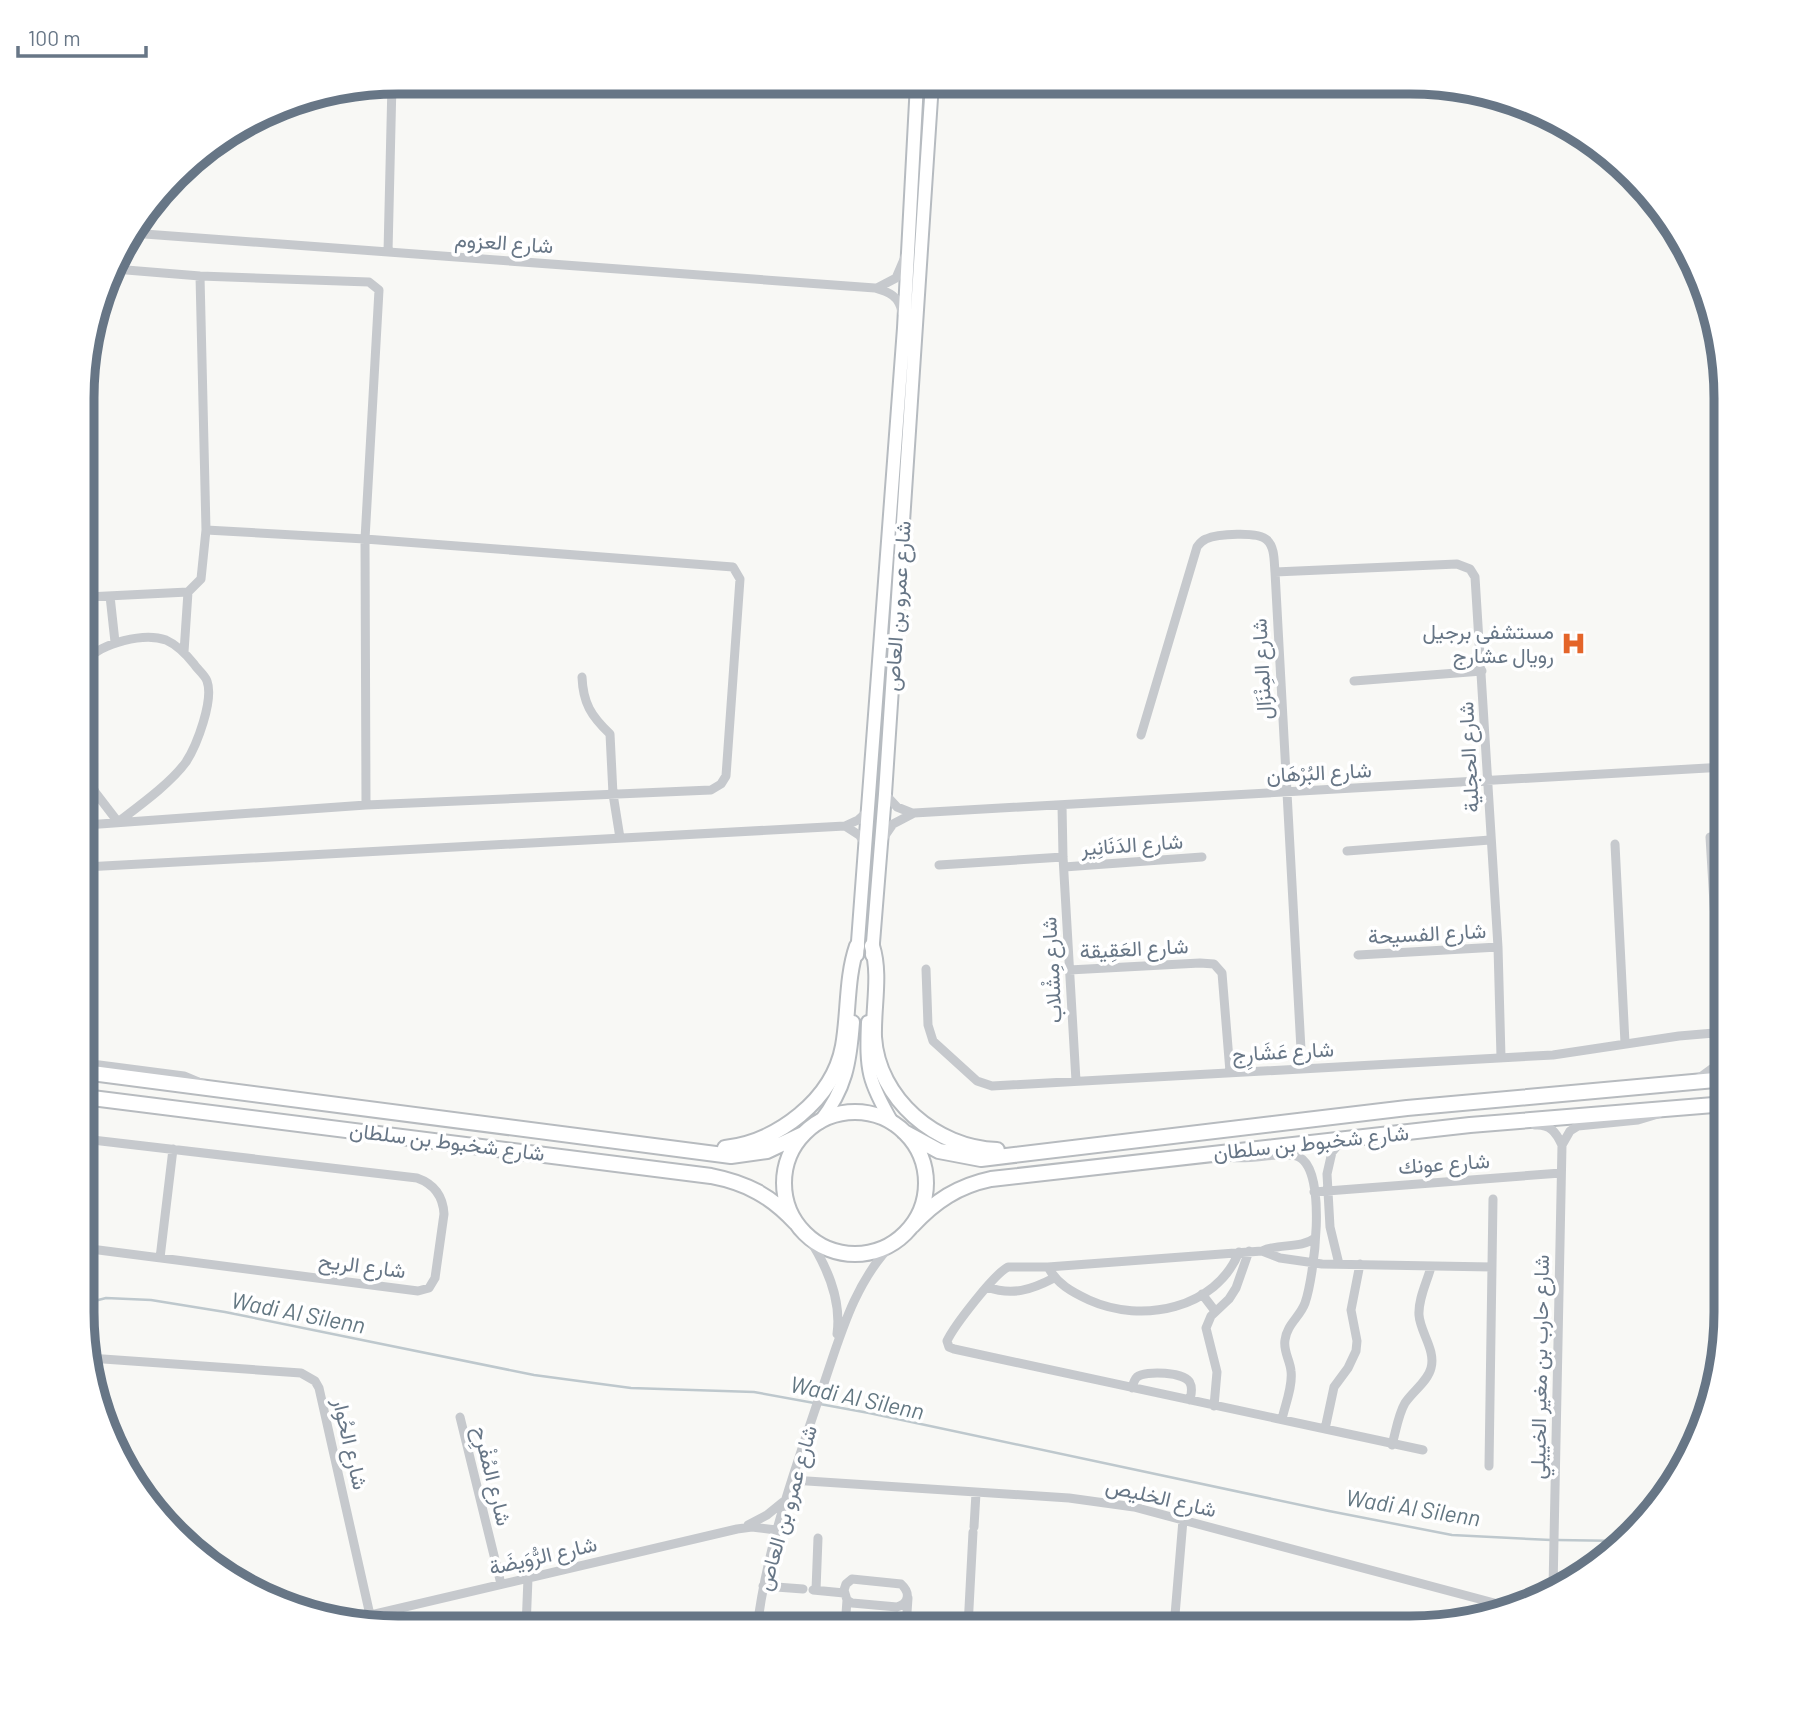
<svg xmlns="http://www.w3.org/2000/svg" width="1808" height="1710" font-family="Barlow,Vazirmatn,sans-serif">
  <rect width="100%" height="100%" fill="#f8f8f5"/>
  <g fill="none" stroke-linecap="round" stroke-linejoin="round">
    <!-- stream -->
    <path stroke="#bec8cd" stroke-width="2.5" d="M83 1304 106 1298 151 1300 225 1312 534 1375 631 1388 754 1392 869 1413 1329 1511 1452 1535 1551 1540
      M1557 1540 1624 1541"/>
    <defs>
      <path id="secondary" d="M857 955 904 328 917 83
        M872 955 885 794 932 83
        M868 1022C866 1071 868 1081 893 1124
        M820 1122C846 1088 850 1063 853 1022"/>
      <path id="primary" d="M872 946C881 974 873 1007 874 1037 878 1099 936 1148 997 1150
        M84 1072 731 1156 767 1151 803 1134
        M84 1097 711 1176C747 1183 771 1196 796 1223
        M784 1183a71 71 0 1 1 142 0a71 71 0 1 1-142 0Z
        M904 1132 939 1151 981 1159 1407 1108 1726 1079
        M725 1148C777 1142 833 1100 843 1046 849 1013 846 978 857 946
        M912 1226C935 1201 958 1186 991 1179L1470 1125 1726 1104"/>
    </defs>
    <!-- secondary casing -->
    <use href="#secondary" stroke="#b6bbc0" stroke-width="16"/>
    <!-- primary casing -->
    <use href="#primary" stroke="#b7bbbf" stroke-width="18"/>
    <!-- street -->
    <path stroke="#c6c9cd" stroke-width="9" d="M131 233 875 288C889 292 899 296 902 312
      M388 252 392 83
      M114 269 200 276 369 282 379 290 365 539 366 805
      M877 288 896 278 905 257
      M1275 572 1457 564 1470 569 1475 577 1498 947 1501 1057
      M110 596 115 642
      M87 597 188 592 201 579 206 530 200 276
      M184 652 188 592
      M582 677C583 703 591 716 610 734L613 794 620 838
      M1354 681 1482 671
      M1141 735 1197 547C1200 543 1201 541 1206 539 1217 534 1258 531 1267 540 1275 547 1274 562 1275 572L1302 1068
      M86 773 95 792 118 822C139 806 171 783 186 762 197 745 214 700 207 681 205 675 197 669 194 664 186 654 177 645 166 640 144 632 102 643 87 660
      M885 794 897 807 912 813
      M1062 805 1063 857 1076 1081
      M86 825 366 805 711 790 721 784 726 776 740 579 733 567 365 539 206 530
      M845 826 859 835 866 844
      M882 840 893 824 914 813 1725 767
      M1615 844 1625 1043
      M1347 851 1490 840
      M939 865 1063 857
      M85 867 845 826 858 820 868 811
      M1064 867 1202 857
      M1358 955 1498 947
      M926 969 928 1025 933 1041 977 1081 992 1086 1553 1055 1679 1036 1726 1032
      M1069 970 1200 963 1214 964 1222 973 1230 1072
      M84 1063 184 1076 203 1084
      M1698 1079 1713 1068 1723 1053 1710 837
      M1535 1125C1550 1124 1556 1132 1562 1145
      M1230 1157C1249 1161 1286 1150 1299 1157 1328 1172 1314 1277 1305 1303 1300 1317 1287 1324 1285 1340 1283 1351 1290 1360 1291 1371 1293 1386 1285 1405 1282 1419
      M1314 1192 1561 1173
      M806 1234C826 1264 842 1298 837 1334
      M83 1248 418 1291 429 1288 435 1278 444 1214C443 1196 434 1184 417 1178L84 1139
      M1262 1251C1279 1243 1301 1249 1315 1238
      M160 1258 173 1149
      M1339 1264 1330 1227 1327 1174 1332 1152 1342 1140
      M1048 1267C1057 1284 1072 1292 1089 1300 1142 1324 1216 1309 1239 1252
      M987 1287C1012 1296 1031 1290 1054 1278
      M1202 1294 1215 1311
      M89 1358 301 1373 315 1381 319 1388 370 1615
      M1132 1388C1133 1384 1134 1380 1137 1377 1145 1370 1186 1372 1190 1383 1193 1388 1191 1395 1190 1400
      M1214 1406 1217 1372 1206 1328 1211 1316 1229 1299 1236 1288 1249 1251
      M460 1417 501 1584
      M1325 1429 1334 1387 1348 1368 1356 1351 1357 1341 1351 1310 1360 1264
      M1392 1445C1396 1431 1398 1415 1405 1403 1413 1391 1428 1381 1431 1368 1436 1350 1420 1332 1419 1315 1418 1299 1427 1282 1431 1267
      M1423 1450 954 1349 949 1347 947 1341C954 1326 994 1274 1008 1267H1048L1262 1251 1280 1258 1322 1264 1492 1267
      M1489 1466 1493 1199
      M792 1480 1069 1498 1134 1507 1513 1608
      M748 1525 767 1515 783 1502
      M974 1527 976 1493
      M852 1579 901 1584C910 1592 910 1603 897 1607L852 1603 847 1600 844 1590 846 1584Z
      M763 1586 803 1589
      M1553 1589 1562 1145 1570 1131 1578 1126 1638 1120 1658 1114
      M813 1590 844 1593
      M816 1590 818 1538
      M358 1618 737 1529 752 1527 776 1530
      M845 1627 847 1600
      M906 1627 908 1598
      M968 1627 973 1532
      M1174 1627 1183 1520
      M526 1628 528 1578
      M757 1628C767 1547 794 1472 820 1395 839 1341 852 1285 893 1243"/>
    <!-- secondary -->
    <use href="#secondary" stroke="#fff" stroke-width="12"/>
    <!-- primary -->
    <use href="#primary" stroke="#fff" stroke-width="14"/>
  </g>
  <!-- icons -->
  <defs>
    <symbol id="hospital-bare" viewBox="-9 -9 18 18"><path d="M-5-5h3v3.5h4V-5h3V5h-3V1.5h-4V5h-3Z" fill="#e4652a" stroke="#fff" stroke-width="2.5" paint-order="stroke"/></symbol>
  </defs>
  <g fill-rule="evenodd">
    <use href="#hospital-bare" x="1556" y="626" width="35" height="35"/>
  </g>
  <g text-anchor="middle" stroke-width="7" stroke-linejoin="round" paint-order="stroke">
    <!-- street labels -->
    <g font-size="21" fill="#677686" stroke="#fff">
      <text transform="translate(504 243) rotate(4)" y="7">شارع العزوم</text>
      <text transform="translate(898 606) rotate(-86)" y="7">شارع عمرو بن العاص</text>
      <text transform="translate(1262 669) rotate(-93)" y="7">شارع المِنْزَال</text>
      <text transform="translate(1469 757) rotate(-93)" y="7">شارع الحجلية</text>
      <text transform="translate(1319 773) rotate(-3)" y="7">شارع البُرْهَان</text>
      <text transform="translate(1132 845) rotate(-4)" y="7">شارع الدَنَانِير</text>
      <text transform="translate(1427 934) rotate(-3)" y="7">شارع الفسيحة</text>
      <text transform="translate(1134 949) rotate(-3)" y="7">شارع العَقِيقة</text>
      <text transform="translate(1052 970) rotate(-93)" y="7">شارع مِشْلاب</text>
      <text transform="translate(1283 1052) rotate(-3)" y="7">شارع عَشَارِج</text>
      <text transform="translate(447 1142) rotate(7)" y="7">شارع شخبوط بن سلطان</text>
      <text transform="translate(1311 1143) rotate(-6)" y="7">شارع شخبوط بن سلطان</text>
      <text transform="translate(1444 1164) rotate(-4)" y="7">شارع عونك</text>
      <text transform="translate(362 1266) rotate(7)" y="7">شارع الريح</text>
      <text transform="translate(1540 1367) rotate(-89)" y="7">شارع حارب بن مغير الخييلي</text>
      <text transform="translate(350 1444) rotate(77)" y="7">شارع الحُوار</text>
      <text transform="translate(492 1476) rotate(76)" y="7">شارع المُفْرِح</text>
      <text transform="translate(1161 1498) rotate(13)" y="7">شارع الخليص</text>
      <text transform="translate(787 1508) rotate(-74)" y="7">شارع عمرو بن العاص</text>
      <text transform="translate(543 1556) rotate(-13)" y="7">شارع الرُّوَيضَة</text>
    </g>
    <!-- poi labels -->
    <g font-size="21" fill="#677686" stroke="#fff" text-anchor="end">
      <text x="1554" y="639">مستشفى برجيل<tspan x="1554" dy="24">رويال عشارج</tspan></text>
    </g>
    <!-- water labels -->
    <g font-size="23" font-style="italic" fill="#637782" stroke="#fff">
      <text transform="translate(298 1313) rotate(11)" y="8">Wadi Al Silenn</text>
      <text transform="translate(857 1398) rotate(12)" y="8">Wadi Al Silenn</text>
      <text transform="translate(1413 1508) rotate(9)" y="8">Wadi Al Silenn</text>
    </g>
  </g>
  <!-- crop -->
  <path d="M0 0H1808V1710H0ZM398 94H1410A304 304 0 0 1 1714 398V1312A304 304 0 0 1 1410 1616H398A304 304 0 0 1 94 1312V398A304 304 0 0 1 398 94Z" fill="#fff" fill-rule="evenodd"/>
  <path fill="none" stroke="#677686" stroke-width="9" d="M398 94H1410A304 304 0 0 1 1714 398V1312A304 304 0 0 1 1410 1616H398A304 304 0 0 1 94 1312V398A304 304 0 0 1 398 94Z"/>
  <!-- scale -->
  <path d="M18 46v10h128v-10" fill="none" stroke="#677686" stroke-width="3.5"/>
  <text x="28" y="46" font-size="21" fill="#677686" stroke="#ffffff" stroke-width="5" paint-order="stroke">100 m</text>
</svg>
